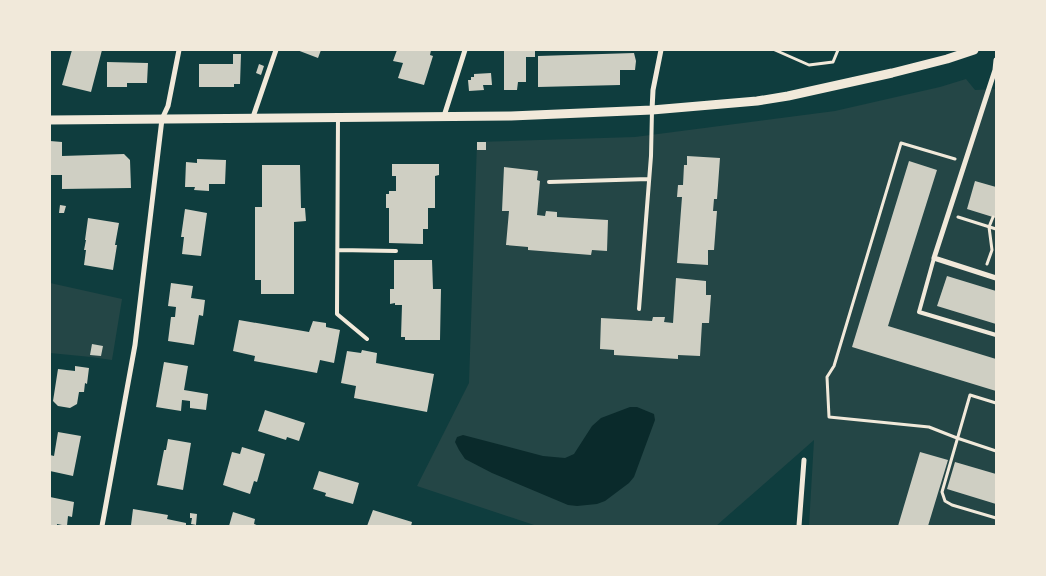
<svg xmlns="http://www.w3.org/2000/svg" width="1046" height="576" font-family="'Libre Baskerville',serif">
  <rect width="100%" height="100%" fill="#0f3d3e"/>
  <!-- green -->
  <path fill="#244646" d="M966 79 975 90 996 89V526H809L814 440 716 526H537L417 486 469 383 477 142 635 137 835 111 940 87Z
    M50 283 122 299 112 360 91 357 50 353Z"/>
  <!-- water -->
  <path fill="#0a2a2b" d="M630 407H637L654 414 655 420 634 477 629 483 605 501 597 504 577 506 568 505 492 473 465 459 459 450 455 442 457 437 463 435 543 456 565 458 574 454 592 426 601 418Z"/>
  <!-- building -->
  <path fill="#cfcfc3" d="M72 50H102L91 92 62 85Z
    M297 50H321L318 58Z
    M397 50H431L430 55 433 56 424 85 398 78 403 63 393 61Z
    M504 50H535V57H526V82H518L517 90H504Z
    M634 53 636 61 635 70H620V85L538 87V56Z
    M233 54H241L240 84H234V87H199V64H233Z
    M107 62 148 63 147 83H127V87H107Z
    M259 64 264 66 261 75 256 73Z
    M491 73 492 85H483L484 90 469 91 468 80H471V77H474V74Z
    M50 141 62 142V156L124 154 130 160 131 188 62 189V175H50Z
    M477 142H486V150H477Z
    M687 156 720 158 717 199H714L713 211H717L714 250H708V265L677 263 682 197H677L678 185H683L684 165H687Z
    M197 159 226 160 225 184H209V191L194 190 195 187H185L186 162 197 163Z
    M909 161 937 170 888 326 996 359V391L852 347Z
    M392 164H439V175L435 176V208H428V229H423V244L389 243V208H386V194H389V191H396V176H392Z
    M262 165H300L301 208H305L306 221 294 222V294H261V280H255V207H262Z
    M504 167 538 171 537 180 540 181 537 215 545 216 546 211 557 212V217L608 220 607 251 592 250 591 255 528 250V247L506 245 509 211H502Z
    M975 181 996 187V218L967 209Z
    M60 205 66 206 64 213H59Z
    M185 209 207 213 201 256 182 254 184 237H181Z
    M88 218 119 223 115 245H117L113 270 84 265 86 250H84L86 240H85Z
    M394 260H432L433 289H441L440 340H405V337H401L402 305H395V303L390 304V289H394Z
    M947 276 996 291V324L937 306Z
    M676 278 706 281V295H711L709 323H702L700 356 678 355V359L614 355V350L600 349 601 318 652 321 653 317H665L664 322 673 323Z
    M171 283 193 286 191 298 205 300 203 316 199 315 194 345 168 341 171 317H175L176 307 168 306Z
    M239 320 309 332 313 321 326 323V327L340 330 334 363 320 360 317 373 254 361 255 356 233 351Z
    M92 344 103 346 101 356 90 355Z
    M362 350 377 353 376 363 434 374 427 412 354 398 356 386 341 383 347 351 361 353Z
    M164 362 188 366 184 390 208 394 206 410 190 408V401L182 400 181 411 156 407Z
    M75 366 89 368 87 384 85 383 84 392H79L77 404 70 408 58 406 53 401 58 369 75 371Z
    M265 410 305 423 299 441 287 437 286 440 258 431Z
    M58 432 81 436 73 476 50 471V455L54 456Z
    M168 439 191 443 183 490 157 485 164 450H166Z
    M242 447 265 454 257 482 254 481 250 494 223 485 232 452 240 454Z
    M920 452 948 460 928 526H898Z
    M955 462 996 474V504L947 489Z
    M319 471 359 483 353 504 325 496 326 493 313 489Z
    M50 497 74 502 72 517 68 516 67 526 57 524V526H50Z
    M133 509 168 515 167 519 186 523V526H138L131 525Z
    M373 510 412 522 411 526H367Z
    M233 512 255 519 254 524 259 526H229Z
    M190 513 197 514 196 525 191 524 192 518H190Z"/>
  <g fill="none" stroke-linecap="round" stroke-linejoin="round">
    <!-- path -->
    <path stroke="#f1e9da" stroke-width="3" d="M775 50 809 65 833 62 838 50
      M955 159 901 143 834 366 827 377 829 417 929 427 957 438 996 451
      M958 217 996 229
      M987 264 992 250 989 227 993 217
      M996 403 970 395 942 492 945 501 952 505 996 518"/>
    <!-- service -->
    <path stroke="#f1e9da" stroke-width="4" d="M338 117 337 314 367 339
      M549 182 649 179
      M338 250 396 251
      M934 258 919 312 996 335
      M639 309 651 156 652 110"/>
    <!-- minor -->
    <path stroke="#f1e9da" stroke-width="5" d="M996 60 995 70 934 258 996 278
      M652 110 653 90 661 50
      M444 116 465 50
      M253 117 276 50
      M102 526 135 345 162 119 168 106 179 50
      M799 526 804 460"/>
    <!-- tertiary -->
    <path stroke="#f1e9da" stroke-width="9" d="M50 120 511 116 652 110 757 101 788 96 892 73 947 59 974 50"/>
  </g>
  <!-- border -->
  <rect width="1046" height="576" fill="none" stroke="#f1e9da" stroke-width="102"/>
</svg>
